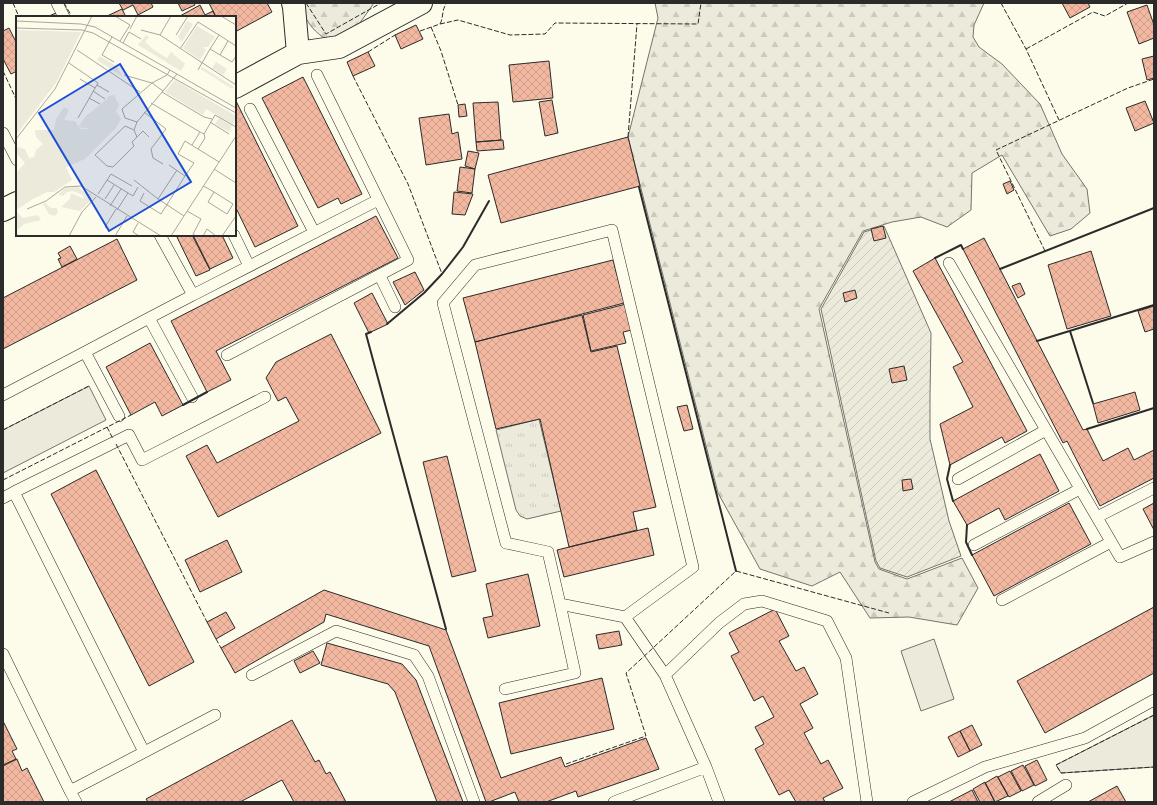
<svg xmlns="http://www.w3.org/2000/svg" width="1157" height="805" font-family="Barlow,sans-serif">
  <defs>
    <pattern id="grass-tufts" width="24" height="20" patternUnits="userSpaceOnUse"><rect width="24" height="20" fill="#ecebdb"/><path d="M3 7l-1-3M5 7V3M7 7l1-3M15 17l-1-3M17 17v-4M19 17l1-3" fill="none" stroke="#cbcabc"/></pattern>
    <pattern id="forest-firs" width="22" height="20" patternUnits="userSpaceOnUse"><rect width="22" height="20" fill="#ecebdb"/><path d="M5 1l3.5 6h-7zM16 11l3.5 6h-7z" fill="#cbcabc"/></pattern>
    <pattern id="garden-furrows" width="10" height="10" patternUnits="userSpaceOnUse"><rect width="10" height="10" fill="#ecebdb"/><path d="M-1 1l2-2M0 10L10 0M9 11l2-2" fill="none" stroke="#cbcabc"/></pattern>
    <pattern id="building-cross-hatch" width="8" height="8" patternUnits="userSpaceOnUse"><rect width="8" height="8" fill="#f2b8a0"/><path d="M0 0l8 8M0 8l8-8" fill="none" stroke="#d09e8a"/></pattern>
  </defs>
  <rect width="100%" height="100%" fill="#fdfbea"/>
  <!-- grass -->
  <path fill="url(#grass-tufts)" stroke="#74746e" d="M539 419 561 511 527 519 520 516 516 510 496 430Z"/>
  <!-- forest -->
  <path fill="url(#forest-firs)" stroke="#74746e" d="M300 3H374L357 27 347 35 324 38C311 29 304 18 300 3Z
    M655 3H984L974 25 973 37 979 47 1002 64 1040 104 1062 154 1087 189 1090 213 1071 229 1050 236 1002 155 972 173 971 210 947 227 921 217 892 222 863 231 819 309 875 562 879 569 907 579 962 558 978 588 957 625 909 617 870 618 840 572 812 586 760 569 718 493 628 137 658 18Z"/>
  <!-- park -->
  <path fill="#ecebdb" stroke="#74746e" d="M89 386 106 420 3 473V430Z
    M934 639 954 699 921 711 901 651Z
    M1154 715V767L1061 773 1056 765Z"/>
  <!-- garden -->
  <path fill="url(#garden-furrows)" stroke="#74746e" d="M884 226 931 333 930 397V439L949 521 961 556 907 577 880 568 876 561 821 309 864 232Z"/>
  <!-- building -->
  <path fill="url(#building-cross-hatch)" stroke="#2b2b2b" d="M119 3H151L153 7 138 15 133 5 123 10Z
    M178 3H194L195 5 182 11Z
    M209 3H267L272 12 235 32V17H216Z
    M1062 3H1088L1090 7 1070 18Z
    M200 5 205 15 213 11 216 17H180V16Z
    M1147 5 1154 25V38L1139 44 1127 12Z
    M122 9 126 17H105Z
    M58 12 60 17H47Z
    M416 25 423 39 401 49 395 35Z
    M9 28 17 44V71L11 74 3 59V31Z
    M368 52 375 66 353 76 347 62Z
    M1154 56V78L1147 80 1142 59Z
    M549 61 553 98 513 102 509 65Z
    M303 77 362 194 341 204 338 198 318 208 262 98Z
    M552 100 558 133 545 136 539 102Z
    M236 101 298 226 255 247 235 206V102Z
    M1145 101 1154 123 1135 131 1126 108Z
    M498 102 501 140 476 142 473 103Z
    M465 104 467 116 459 117 458 105Z
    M449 114 452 134 458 132 462 159 426 165 419 118Z
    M628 137 640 186 501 223 488 175Z
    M503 140 504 149 477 151 476 142Z
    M468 151 479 153 475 169 465 166Z
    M460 167 475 169 472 193 457 191Z
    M1010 181 1014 190 1007 194 1003 184Z
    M454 192 473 194 465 215 452 214Z
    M376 216 398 258 216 351 231 380 207 392 171 321Z
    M883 226 886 238 874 241 871 229Z
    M176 235H192L210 270 196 276Z
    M193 235H222L233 258 210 269Z
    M984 238 1083 430 1087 429 1103 461 1128 448 1134 460 1154 450V478L1100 506 1067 441 1063 443 963 249Z
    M117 239 137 280 3 349V298Z
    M70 246 77 259 62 267 58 259 61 258 58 253Z
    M1091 251 1111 316 1067 329 1048 265Z
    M935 258 1027 431 1005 443 1002 437 950 465 940 424 973 407 953 367 963 362 913 271Z
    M613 260 624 303 475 342 463 298Z
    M415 272 424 290 405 305 393 282Z
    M1020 283 1025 294 1018 298 1012 286Z
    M855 290 857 298 845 302 843 293Z
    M372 293 388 324 369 333 354 303Z
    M626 304 632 330 623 332 626 343 591 351 583 315Z
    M1154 306V329L1145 332 1138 311Z
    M582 315 591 352 617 346 656 507 633 512 637 530 569 547 540 419 496 429 475 342Z
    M331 334 381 433 218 517 186 456 207 445 217 463 299 421 286 397 278 401 266 378 276 362Z
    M150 343 183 405 162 416 155 402 131 415 106 367Z
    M904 366 907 380 892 383 889 369Z
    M1135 392 1140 410 1098 423 1093 404Z
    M687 405 693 429 684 431 677 407Z
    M1040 454 1059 491 1005 520 999 508 967 525 953 501Z
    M447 456 476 571 452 577 423 462Z
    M96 470 194 662 149 686 51 494Z
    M911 479 913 489 903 491 902 480Z
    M1069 503 1091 544 994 596 972 555Z
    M1154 503V530L1143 509Z
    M648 528 654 555 564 577 557 550Z
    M227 540 242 572 200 592 185 560Z
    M528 574 540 626 488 638 483 618 493 616 486 584Z
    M324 590 446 630 501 778 561 757 565 767 646 738 659 769 578 797 576 791 546 802H519L515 792 489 802H486L429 646 326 614 324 622 235 673 221 648Z
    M1154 607V673L1045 733 1017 681Z
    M775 609 789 636 779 641 796 671 804 667 818 694 800 704 813 728 804 733 821 764 828 760 843 788 823 798 825 802H796L789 790 779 795 755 749 764 744 755 727 774 717 763 696 754 701 731 656 739 652 729 633Z
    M226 612 235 628 216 639 207 622Z
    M619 631 622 645 599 649 596 635Z
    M327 643 402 664 416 680 463 802H437L395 692 388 684 321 665Z
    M313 651 320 663 300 673 294 661Z
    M602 678 614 729 511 754 499 703Z
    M292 720 315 762 319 760 326 774 330 772 346 802H294L282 780 240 802H148L146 799Z
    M3 721 17 749 12 751 16 759 3 765Z
    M972 725 982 745 970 751 960 731Z
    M960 731 970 751 958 757 948 737Z
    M17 759 22 771 27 768 44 802H3V766Z
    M1037 760 1047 780 1035 786 1025 766Z
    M1023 765 1034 785 1022 791 1011 771Z
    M1010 771 1021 791 1009 797 998 777Z
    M997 776 1008 796 995 802 985 783Z
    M985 782 995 802H980L973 789Z
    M1117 786 1126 802H1088Z
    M972 790 978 802H949Z"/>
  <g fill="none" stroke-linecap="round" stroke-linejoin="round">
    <defs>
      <path id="service" d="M57 3 64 17
        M250 109 314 232
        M3 133 17 160
        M160 235 193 295 149 318 192 397
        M234 235 249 266
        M949 263 1120 557 1154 542
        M380 276 395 307
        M193 295 378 200
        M85 352 149 318
        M227 355 408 260 317 75
        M3 395 85 352 119 416
        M958 479 1046 430
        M14 492 129 435 142 460 265 397
        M3 498 14 492 144 752
        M1097 517 1154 488
        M974 545 1080 489
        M1002 600 1111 542
        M625 617 693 567 612 230 475 265 443 303 506 543 548 552 560 604 625 617 665 675 706 767 719 802
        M3 654 70 791 215 715
        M252 675 336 631 414 655 428 676 474 802
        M665 675 719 623 744 604 762 601 827 621 846 658 867 802
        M505 689 575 673 560 604
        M70 791 76 802
        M614 802 706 767
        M913 802 985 767 1085 738 1154 700
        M1038 802 1066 785"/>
      <path id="minor" d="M293 3 294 7 298 53
        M235 87 298 53 339 47 421 3
        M3 210 17 203"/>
    </defs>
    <!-- service casing -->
    <use href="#service" stroke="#2b2b2b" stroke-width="12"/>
    <!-- minor casing -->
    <use href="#minor" stroke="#2b2b2b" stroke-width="24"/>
    <!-- service -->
    <use href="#service" stroke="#fdfbea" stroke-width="11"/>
    <!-- minor -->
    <use href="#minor" stroke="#fdfbea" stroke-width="22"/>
    <!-- fence -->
    <path stroke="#2b2b2b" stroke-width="1" stroke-dasharray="5 2" stroke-linecap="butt" d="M13 3 19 17
      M64 3 72 17
      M306 3 326 34 381 3
      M1001 3 1026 49 1059 120
      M440 24 458 20 510 35 545 34 555 23 698 24 701 3
      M431 27 441 51 458 105
      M420 31 440 24C444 17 441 10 447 3
      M1026 49 1093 12 1105 16 1128 3
      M368 52 395 35
      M3 71 17 101
      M353 76 408 184 442 274
      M628 137 637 24
      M1045 251 996 150 1128 88 1154 79
      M107 427 113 439
      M3 430 89 386
      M116 444 207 622
      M3 480 131 415
      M216 639 221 648
      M1154 715 1056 765 1061 773 1154 767
      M566 764 646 736 626 673 736 571 889 613"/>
    <!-- wall -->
    <path stroke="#2b2b2b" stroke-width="2" d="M639 187 736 571
      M935 258 961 245 963 249
      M1000 269 1154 208
      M387 324 424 293 442 274 463 247 489 201
      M1070 331 1093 403
      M371 332 366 334 446 629
      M1037 341 1154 305
      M183 405 207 392
      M1087 429 1154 408
      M950 465 947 479 953 501
      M967 525 966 542 972 555"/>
  </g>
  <!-- overview -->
  <g transform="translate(16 16)">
    <rect width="220" height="220" fill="#fdfbea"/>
    <path d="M130 19 133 21 129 26 138 34 151 42 155 36 169 48 165 55 122 29ZM203 102 216 110 213 116 199 108Z" fill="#ecebdb"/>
    <path d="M171 5 177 8 166 26 162 21ZM181 10 199 21 192 31H187L190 34 184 44 167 32ZM200 46 211 53 207 59 196 52ZM186 51 218 71 216 73 185 53ZM98 79 103 89 100 95 105 103 100 112 69 143 50 151 56 164 38 176H31L17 183 0 194V157L9 147 1 138V131L9 133 13 142 18 141 20 134 27 128 20 121 19 114H38L40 103 48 91 53 94 48 104 59 105 64 113H75L97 92V87L91 83 93 80ZM62 171 69 177H74L77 182 64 195 45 191 54 183 55 177 68 183 67 179 57 175 51 176 47 180 42 179 49 172ZM29 187 35 192H41L42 197 38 200 33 198 27 188ZM0 195 7 202 22 199 25 204 8 208 0 215 3 220H0Z" fill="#ecebdb"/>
    <path d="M0 14 65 16 40 67 0 119Z" fill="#ecebdb"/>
    <path d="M84 40 100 50 107 61 81 44ZM159 64 220 100 217 109 190 93 187 99 149 76Z" fill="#ecebdb"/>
    <path d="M91 83 97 87V92L75 113 62 111 70 100Z" fill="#ecebdb"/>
    <path fill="none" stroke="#a9a89e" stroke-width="1" d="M99 0 114 9 104 25M205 0 220 9M0 5 65 8 79 11 220 92M0 12 66 14 77 17 220 97M114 13 121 0M125 14 144 19 220 69M144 19 155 0M160 19 172 0M203 19 220 30M96 21 86 39 98 46M107 27 113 16 125 23M164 33 182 6 203 19 194 33 216 46 220 40M61 34 124 76M204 39 212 25M53 47 82 67 62 102M182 54 194 33M108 59 136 67 106 93 109 102 121 106M64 63 79 72M81 69 93 76M77 75 89 83M147 75 161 58M146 76 188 101 196 103M73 82 84 88M135 87 184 116M128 96 150 113 135 133 137 142 147 148M194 106 213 118M118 114 109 110 79 139 91 150 97 151 118 130 116 126 121 121 118 114 121 106 147 75 136 67 151 59 154 54M121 121 127 115 133 121M0 123 39 73 76 0M176 129 184 116 188 118 199 99 220 111M182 133 189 122 188 118M198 153 220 167M161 154 142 183 168 200M169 160 178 147 162 138 169 125 203 146M91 164 112 177M118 164 142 183M187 170 191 172 198 176 217 188 211 198 192 186 198 176M128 177 124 185 145 198 169 160 153 149M82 178 95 158 116 170M89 183 98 169M94 190 105 173M11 193 30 185 49 171 65 170 145 220M101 194 112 177 117 180 122 171M171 195 185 203 177 218 180 220M122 207 117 216 123 220M93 213 89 211 100 193M53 220 66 196 80 181M99 220 111 200M155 220 220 120M187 220 191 213 200 220M206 220 220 200"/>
    <path fill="#1d4ed8" fill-opacity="0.15" stroke="#1d4ed8" stroke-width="2" d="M104 48 175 166 93 215 23 97Z"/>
    <rect width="220" height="220" fill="none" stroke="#2b2b2b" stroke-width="2"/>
  </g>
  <!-- border -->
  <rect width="1157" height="805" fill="none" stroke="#2b2b2b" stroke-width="8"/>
</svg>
